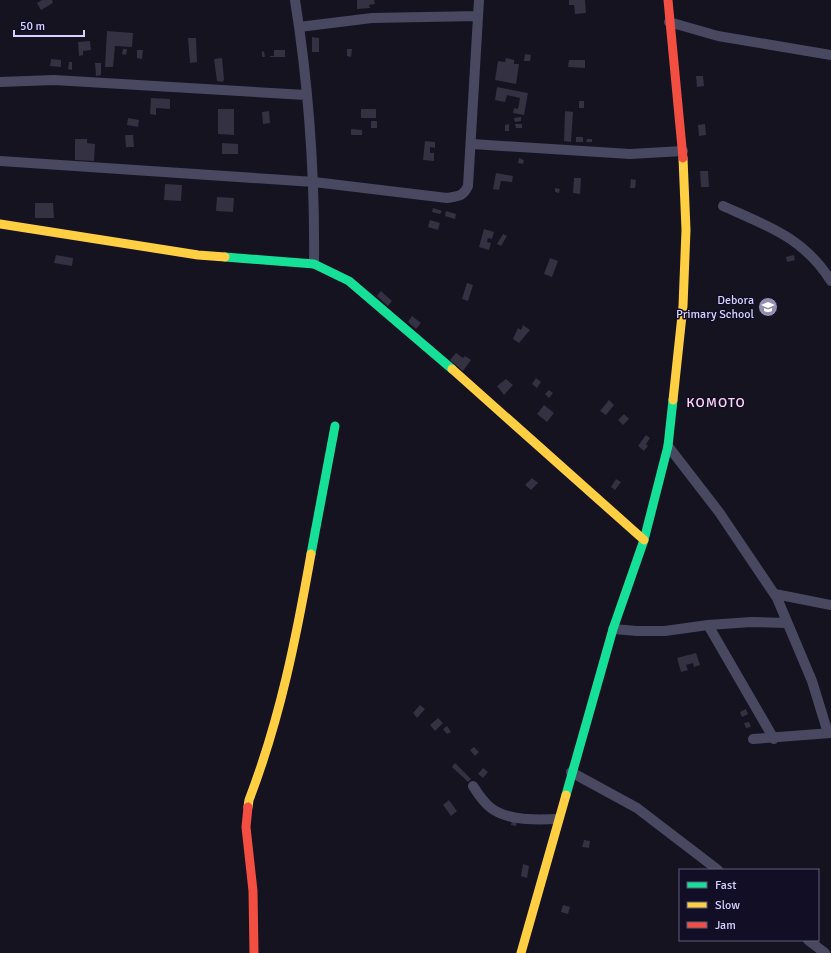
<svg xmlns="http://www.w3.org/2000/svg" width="831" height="953" font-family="Signika,sans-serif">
  <rect width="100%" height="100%" fill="#151320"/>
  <!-- building -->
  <path fill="#333142" d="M42 0H52L53 3 41 10 37 3Z
    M357 0H374L375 4 369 5 370 8 357 9Z
    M569 0H585L586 13 575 14 574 5H569Z
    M107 31 133 33 132 47 115 46 113 67H105Z
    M312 37 319 38V52H312Z
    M188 38H196L197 62 190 63Z
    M90 41 91 50 83 51V55L79 56 78 42Z
    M123 49H127L126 55 122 54Z
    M347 49H352L351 57 347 56Z
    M137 50H143L142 59 137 58Z
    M274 50H285V57H270V56H274Z
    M264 51 265 57H262V52Z
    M525 54 531 55 530 61H524Z
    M222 58 224 79 223 82 217 81 214 59Z
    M506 58 514 60V64H519L516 84 495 80 498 61 505 62Z
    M51 59 61 60V67L50 66Z
    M569 60H585V68L568 67Z
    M69 62H72V70L68 69Z
    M95 63H101V75L96 76Z
    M696 76H703L704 86 697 87Z
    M497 87 528 93 524 115 513 113 514 108 518 109 520 98 507 95 505 102 495 100Z
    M151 98 170 99V109L156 108V115L150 114Z
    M579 101H584V108H579Z
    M218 109H234V135L218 134Z
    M361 109H376V118H361Z
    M269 111 270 123 263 124 262 112Z
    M565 111 573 112 571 142 564 141Z
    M521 117V121L515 122 514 118Z
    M128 118 139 120 138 127 127 125Z
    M371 121H377V128H371Z
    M509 124V131H505V125Z
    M515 124H522V128H516Z
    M705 124 706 135 699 136 698 125Z
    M351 129 362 130V135H351Z
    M125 135H133L134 147H126Z
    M576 137H583V142H576Z
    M75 139H87V143L95 144 94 161 75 160Z
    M587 139H592V142H586Z
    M425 141 435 142V148L430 147V153H434V161L423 160Z
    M222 143 238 144V154H222Z
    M519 158 524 160 523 164 518 163Z
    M700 171H708L709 187H701Z
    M496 173 513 176 512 182 501 181 499 190 493 189Z
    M574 178H581L580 194 573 193Z
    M631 179 636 180 635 188H630Z
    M165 184 182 185 181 201 164 200Z
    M555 188 560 189 559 193 555 192Z
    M217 197 234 198 233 212 216 211Z
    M35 203H53L54 218H35Z
    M433 208 442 211 440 214 432 212Z
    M446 211 456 214 455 219 445 216Z
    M430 220 440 223 438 230 428 227Z
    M484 229 494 232 492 239 488 238 487 242 491 243 489 250 479 247Z
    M503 234 507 236 501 246 497 244Z
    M56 255 73 258 72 266 54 263Z
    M794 255 795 260 787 262 786 257Z
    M550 258 558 261 552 277 544 274Z
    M467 283 473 285 468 301 462 299Z
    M381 291 392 301 388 306 377 296Z
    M412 316 421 323 416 329 408 322Z
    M523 325 530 330 519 343 513 339 518 328 521 330Z
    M456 353 463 358 465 356 471 360 463 371 450 360Z
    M536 378 541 382 537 388 532 384Z
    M506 379 513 385 504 395 497 386Z
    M549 390 553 393 549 398 545 394Z
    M609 400 614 405 606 415 600 411Z
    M544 405 554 413 547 422 537 414Z
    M624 414 629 419 623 425 618 420Z
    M646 435 650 438 646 444 648 446 644 451 638 446Z
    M532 478 538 483 531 490 525 485Z
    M616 479 621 482 615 490 611 487Z
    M696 653 700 665 694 667 693 663 686 665 688 670 681 672 677 658Z
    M420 705 425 709 417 718 413 713Z
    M746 709 748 714 742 717 740 712Z
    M438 718 443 723 435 731 430 725Z
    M749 722 751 727 746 728 744 723Z
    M447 726 451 732 447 734 443 729Z
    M474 747 479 752 475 756 470 750Z
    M455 763 471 779 468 782 452 767Z
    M483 768 488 772 483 778 478 774Z
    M449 800 457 811 451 816 443 805Z
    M512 819 517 820 516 826 511 825Z
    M584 840 590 841 589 848 582 847Z
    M523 864 529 866 527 878 521 876Z
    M563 905 570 907 568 914 561 912Z"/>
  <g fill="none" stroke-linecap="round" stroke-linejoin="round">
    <!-- street -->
    <path stroke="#484861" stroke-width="10" d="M295 0C309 88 315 175 314 264
      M669 22 718 36 831 55
      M299 27 372 18 478 16
      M0 82 54 80 306 95
      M472 144 630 154 683 151
      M0 161 314 182 447 198C458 196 463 197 468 186L479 0
      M723 206C768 226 804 238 831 281
      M668 446 719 512 777 598 812 681 828 733
      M775 594 831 605
      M708 625 774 739
      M613 629 637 631H665L708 625 751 622 787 623
      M753 739 831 733
      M571 772 637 808 718 870
      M473 786C478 794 483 802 491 808 508 821 538 820 558 819
      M808 940 825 953"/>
    <!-- fast -->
    <path stroke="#16e098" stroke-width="9" d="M225 257 314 264 349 281 452 369
      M311 554 335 426
      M566 795 613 629 644 540 668 446 673 400"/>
    <!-- slow -->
    <path stroke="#ffcf43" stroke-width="9" d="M0 224 198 255 225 257
      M452 369 644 540
      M673 400 683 306 686 230 683 158
      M248 807 249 800C280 719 296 639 311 554
      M521 953 566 795"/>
    <!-- jam -->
    <path stroke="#f24e42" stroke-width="9" d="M668 0 683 158
      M248 807 246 827 253 891 254 953"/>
  </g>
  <!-- icons -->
  <defs>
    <symbol id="school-disc" viewBox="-11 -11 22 22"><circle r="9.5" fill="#928fb1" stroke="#110e25"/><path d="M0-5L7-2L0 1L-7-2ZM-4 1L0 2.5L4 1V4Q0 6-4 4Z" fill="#fff"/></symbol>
  </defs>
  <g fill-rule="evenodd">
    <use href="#school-disc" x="757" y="296" width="22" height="22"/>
  </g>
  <g text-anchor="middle" stroke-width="3" stroke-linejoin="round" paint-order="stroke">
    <!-- poi labels -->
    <g font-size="12" fill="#d6d2ff" stroke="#110e25" text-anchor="end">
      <text x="754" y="304">Debora<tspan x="754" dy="14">Primary School</tspan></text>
    </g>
    <!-- quarter labels -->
    <g font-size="14" letter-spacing="1" fill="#ffd4f1" stroke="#110e25">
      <text x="716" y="407">KOMOTO</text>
    </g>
  </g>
  <!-- legend -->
  <rect x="679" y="869" width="140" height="72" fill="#110e25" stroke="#605c7c"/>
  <rect x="687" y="882" width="20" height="6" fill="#16e098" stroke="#605c7c"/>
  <text x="715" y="889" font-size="12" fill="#d6d2ff">Fast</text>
  <rect x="687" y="902" width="20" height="6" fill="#ffcf43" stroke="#605c7c"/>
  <text x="715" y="909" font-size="12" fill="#d6d2ff">Slow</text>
  <rect x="687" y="922" width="20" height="6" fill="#f24e42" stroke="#605c7c"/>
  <text x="715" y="929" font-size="12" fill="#d6d2ff">Jam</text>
  <!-- scale -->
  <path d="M14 30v6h70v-6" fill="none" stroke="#d6d2ff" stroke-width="2"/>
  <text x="20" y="30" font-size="12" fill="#d6d2ff" stroke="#110e25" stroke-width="3" paint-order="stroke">50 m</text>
</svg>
